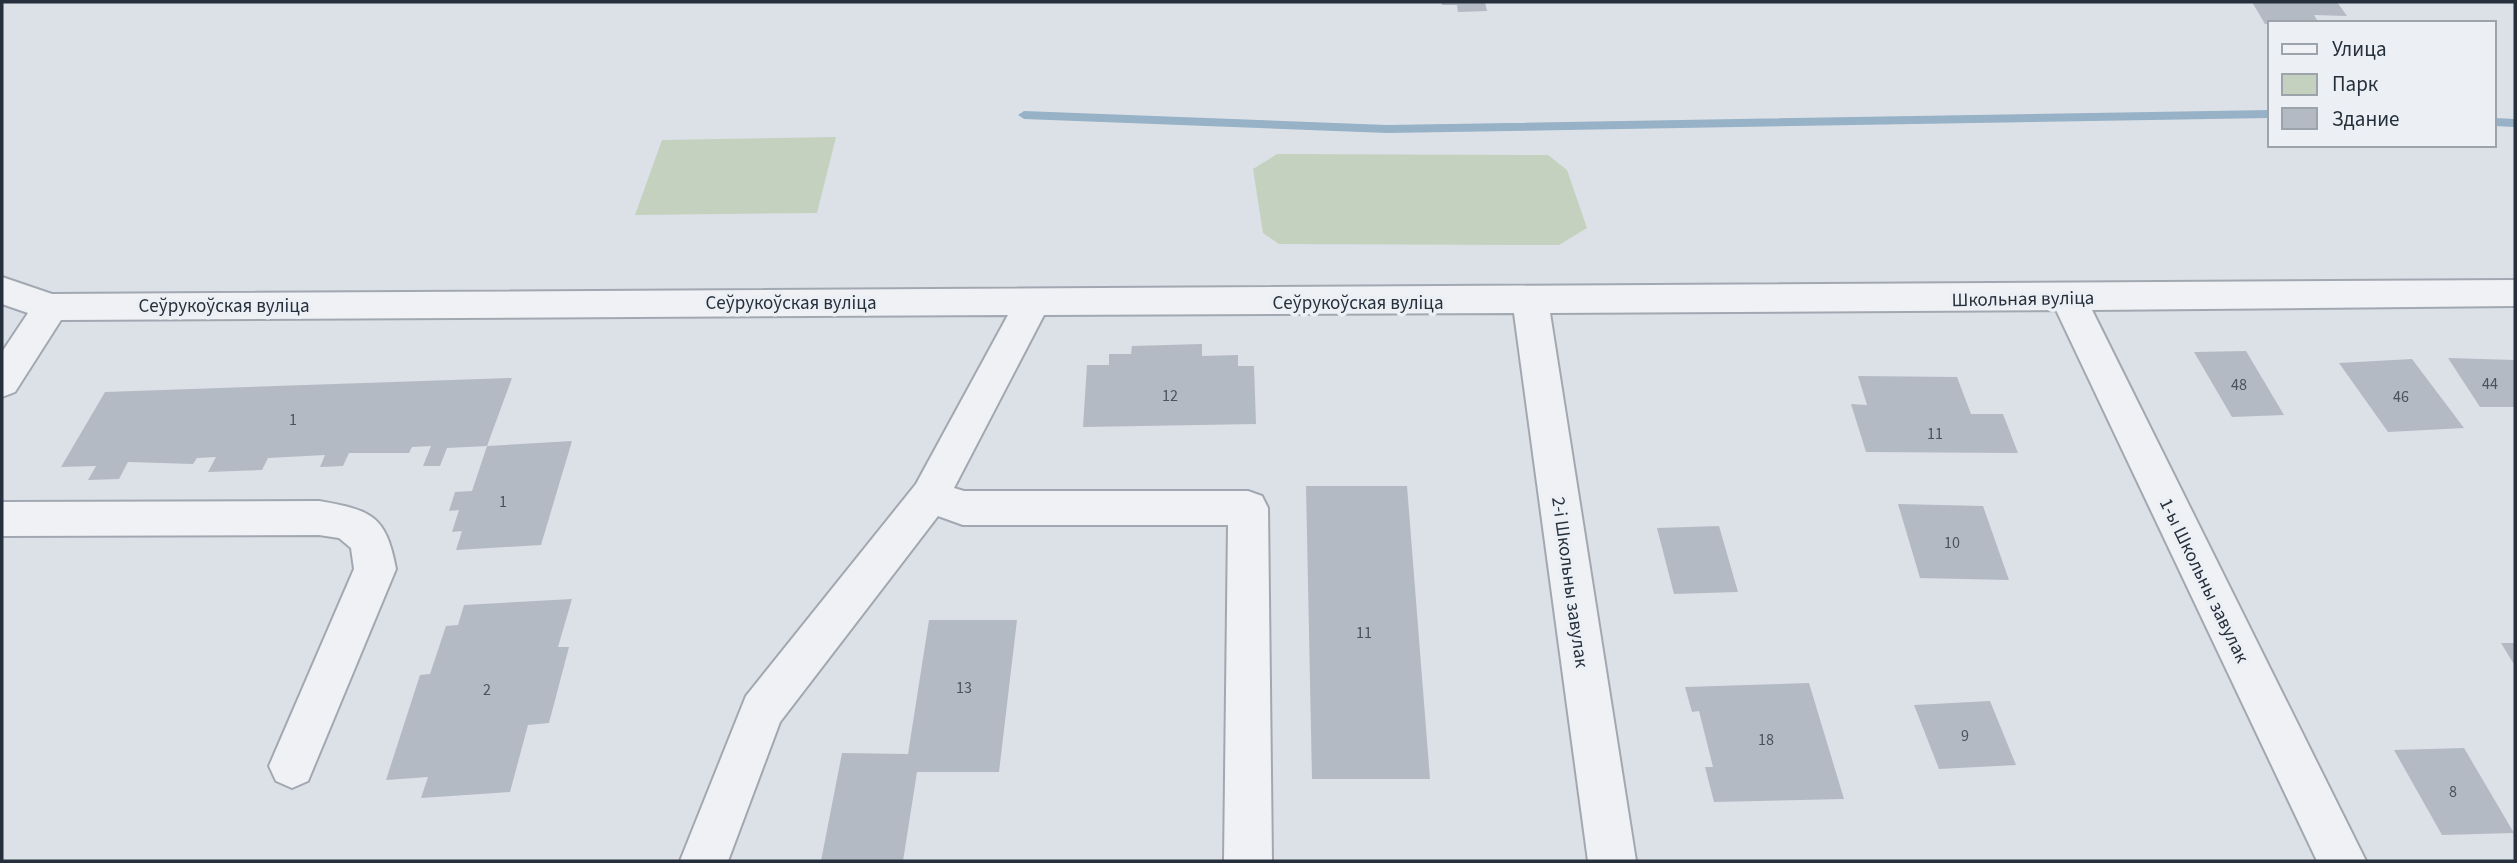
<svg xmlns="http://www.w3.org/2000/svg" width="2517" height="863" font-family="'Source Sans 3',sans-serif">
  <rect width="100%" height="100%" fill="#dce1e7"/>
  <!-- green -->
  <path fill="#c3d1be" d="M836 137 817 213 635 215 662 140Z
    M1277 154 1548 155 1567 170 1587 228 1559 245 1279 244 1263 233 1253 169Z"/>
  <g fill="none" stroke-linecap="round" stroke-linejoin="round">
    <!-- stream -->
    <path fill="#97b1c7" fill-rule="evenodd" d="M2270 110V118L1387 133 1024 119 1018 115 1024 111 1387 125Z
      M2494 118 2515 119V127L2494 126Z"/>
  </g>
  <!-- building -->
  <path fill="#b4bac3" d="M1441 2H1485L1487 11 1458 12 1457 5H1442Z
    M2252 2H2337L2347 16 2314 15 2319 23 2265 24Z
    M1202 344V356L1238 355V366H1254L1256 424 1083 427 1087 365H1109V354H1131L1132 346Z
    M2246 351 2284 415 2232 417 2194 352Z
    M2448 358 2515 360V407H2480Z
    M2412 359 2464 428 2388 432 2339 363Z
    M1858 376 1957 377 1971 414H2003L2018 453 1866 452 1851 404 1867 405Z
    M512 378 487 446 447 448 440 466H423L431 446 412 447 409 453H349L343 466 320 467 325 455 268 458 262 470 208 472 216 457 197 458 193 464 128 462 119 479 88 480 96 466 61 467 105 392Z
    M572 441 541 545 456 550 462 531 452 532 459 510 449 511 455 492 472 491 487 446Z
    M1306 486H1407L1430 779H1312Z
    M1898 504 1983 506 2009 580 1920 578Z
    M1719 526 1738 592 1674 594 1657 528Z
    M572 599 558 647H569L549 723 528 725 510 792 421 798 428 777 386 780 420 675 430 674 446 626 458 625 464 605Z
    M929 620H1017L999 772H917L903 861H821L842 753 908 754Z
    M2501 643H2515V666Z
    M1809 683 1844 799 1714 802 1705 767H1713L1699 711 1692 712 1685 687Z
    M1990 701 2016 765 1939 769 1914 705Z
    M2464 748 2514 833 2442 835 2394 750Z"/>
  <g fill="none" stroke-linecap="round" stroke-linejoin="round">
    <defs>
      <path id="minor" d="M2 277 52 294 2515 280V306L2092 310 2366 861H2317L2056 310 1550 313 1636 861H1588L1514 313 1044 315 954 488 964 491H1248L1262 496 1268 508 1272 861H1224L1228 525H963L938 516 780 722 728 861H680L746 696 916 484 1008 315 61 320 15 392 2 397V352L28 313 2 304Z
        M319 501C371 510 386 515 396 569L308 781 292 788 276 781 269 766 354 569 351 548 339 538 319 535 2 536V502Z"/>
    </defs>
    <!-- minor casing -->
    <use href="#minor" stroke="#a2a8b1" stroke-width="4"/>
    <!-- minor -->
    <use href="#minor" fill="#eff1f5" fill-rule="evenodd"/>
  </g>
  <g text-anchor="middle" stroke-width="7" stroke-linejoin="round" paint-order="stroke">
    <!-- number labels -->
    <g font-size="16" fill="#4a525e">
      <text x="2490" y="389">44</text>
      <text x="2239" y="390">48</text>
      <text x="1170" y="401">12</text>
      <text x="2401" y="402">46</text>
      <text x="293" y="425">1</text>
      <text x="1935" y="439">11</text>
      <text x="503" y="507">1</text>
      <text x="1952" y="548">10</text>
      <text x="1364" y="638">11</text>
      <text x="964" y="693">13</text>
      <text x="487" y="695">2</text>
      <text x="1965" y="741">9</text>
      <text x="1766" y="745">18</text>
      <text x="2453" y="797">8</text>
    </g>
    <!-- street labels -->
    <g font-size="19" fill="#26303d" stroke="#ecf0f4">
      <text transform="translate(2023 298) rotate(-1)" y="7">Школьная вуліца</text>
      <text x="791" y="309">Сеўрукоўская вуліца</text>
      <text x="1358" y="309">Сеўрукоўская вуліца</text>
      <text x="224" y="312">Сеўрукоўская вуліца</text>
      <text transform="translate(2205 580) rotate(64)" y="7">1-ы Школьны завулак</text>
      <text transform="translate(1571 582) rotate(82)" y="7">2-і Школьны завулак</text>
    </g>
  </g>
  <!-- border -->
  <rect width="2517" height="863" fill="none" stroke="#26303d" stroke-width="7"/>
  <!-- legend -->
  <rect x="2268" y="21" width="228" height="126" fill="#ecf0f4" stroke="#9da3ab" stroke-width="2"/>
  <rect x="2282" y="44" width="35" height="10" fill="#eff1f5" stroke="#9da3ab" stroke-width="2"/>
  <text x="2332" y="56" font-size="21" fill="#26303d">Улица</text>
  <rect x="2282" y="74" width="35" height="21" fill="#c3d1be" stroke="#9da3ab" stroke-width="2"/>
  <text x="2332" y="91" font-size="21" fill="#26303d">Парк</text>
  <rect x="2282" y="108" width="35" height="21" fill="#b4bac3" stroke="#9da3ab" stroke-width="2"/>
  <text x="2332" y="126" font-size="21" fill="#26303d">Здание</text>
</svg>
